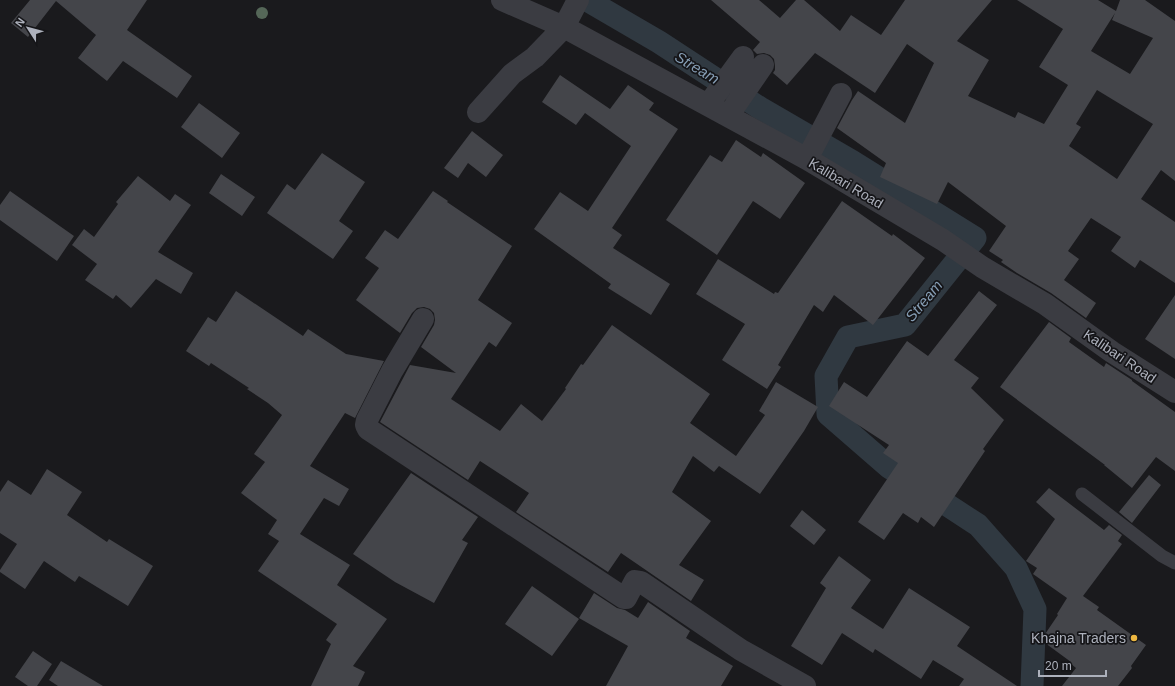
<svg xmlns="http://www.w3.org/2000/svg" width="1175" height="686" font-family="Helvetica,sans-serif">
  <rect width="100%" height="100%" fill="#1a1a1d"/>
  <g fill="none" stroke-linecap="round" stroke-linejoin="round">
    <!-- canal -->
    <path stroke="#303941" stroke-width="23" d="M587 0 659 42 760 108 853 162 975 238 905 325 848 337 826 376 828 414 889 467 978 525 1016 568 1035 609 1032 686"/>
  </g>
  <!-- building -->
  <path fill="#44454a" fill-rule="evenodd" d="M30 0H147L127 30 192 76 177 98 123 61 107 81 78 58 96 35 56 1 28 37 11 23Z
    M711 0H759L780 18 796 0H804L840 31 851 15 881 35 905 0H992L957 41 989 60 968 96 1015 118 1018 112 1044 124 1068 85 1039 67 1063 29 1017 0H1098L1116 11 1120 0H1145L1175 21V181L1161 170 1141 199 1175 222V283L1140 260 1135 268 1111 251 1121 237 1091 218 1068 251 1079 259 1064 280 1096 303 1086 318 1051 293 1017 273 1001 262 1003 260 989 251 1006 226 948 182 937 204 880 177 886 163 837 128 852 100 858 91 905 123 934 63 907 44 875 93 815 53 787 85 773 73 775 70V66L774 59 770 55 764 53 757 54 753 50 760 42ZM1115 13 1112 20 1153 38 1130 74 1091 51ZM1097 90 1153 124 1117 179 1069 146 1081 127 1076 124Z
    M560 75 610 109 628 85 654 103 649 110 678 129 612 228 622 235 613 248 670 284 651 315 608 288 611 284 534 229 560 192 588 211 631 146 585 113 576 125 542 102Z
    M199 103 240 133 222 158 181 127Z
    M472 131 503 155 486 177 468 163 458 178 444 168Z
    M736 140 761 157 763 153 805 183 780 219 753 201 717 255 666 220 710 155 722 162Z
    M322 153 365 182 339 221 353 231 333 259 267 213 287 184 295 190Z
    M221 174 255 197 242 216 209 193Z
    M138 176 170 201 175 194 191 205 158 252 193 273 181 294 156 279 131 308 116 295 113 299 85 280 97 264 72 245 84 229 94 237 118 204 116 202Z
    M10 191 74 236 57 261 0 220V205Z
    M433 191 448 201 447 202 512 246 478 300 512 323 496 347 489 342 451 399 500 431 521 404 542 421 566 389 565 388 581 364 583 365 612 325 710 394 690 423 736 456 765 415 759 411 776 382 818 407 804 431 760 494 719 466 714 472 693 456 672 492 711 521 679 565 704 580 691 601 621 553 608 572 516 512 529 493 480 461 468 480 380 422 410 365 456 373 421 347 434 325 435 320 434 313 430 309 424 307 417 308 412 313 400 333 356 300 379 268 365 258 385 230 398 239Z
    M842 201 892 236 893 234 925 258 873 325 834 295 823 312 814 305 778 365 781 367 767 389 722 360 745 324 696 294 718 259 774 294 775 292 778 293Z
    M236 291 303 336 308 329 346 354 384 361 355 418 345 413 310 466 349 489 339 506 324 498 300 534 350 565 337 585 387 619 353 666 365 672 358 686H311L331 644 326 640 337 624 258 571 279 541 268 534 277 520 241 493 265 462 254 454 282 415 268 403 247 389 249 388 211 363 209 366 186 351 208 317 216 322Z
    M979 291 997 305 954 360 979 378 971 388 1004 420 983 449 985 451 934 527 921 517 918 523 903 513 884 540 858 522 898 463 883 453 889 445 829 406 844 382 867 397 907 341 928 356Z
    M1175 295V359L1145 339Z
    M1049 322 1071 338 1069 342 1104 367 1106 363 1132 380V381L1175 412V471L1156 457 1132 488 1104 465H1105L1000 387Z
    M47 469 82 492 67 515 107 542 109 539 153 566 128 606 79 576 75 582 44 561 25 589 0 572V570L17 544 0 533V492L8 480 31 495Z
    M411 473 478 517 462 540 468 543 434 603 395 582 353 554Z
    M1149 475 1161 485 1132 523 1119 512Z
    M1049 488 1104 530 1109 525 1122 535 1118 541 1122 544 1083 596 1099 607 1097 610 1146 645 1131 666 1132 668 1118 686H1062L1076 668 1070 663 1071 662 1041 640 1058 615 1057 614 1067 598 1033 574 1037 568 1026 561 1055 519 1036 502Z
    M802 510 826 530 814 545 790 526Z
    M839 556 871 580 851 608 883 629 909 588 970 627 957 646 1017 686H959L964 679 933 660 921 679 875 649 873 653 842 633 822 665 791 646 826 588 820 583Z
    M532 586 579 619 552 656 505 624Z
    M594 593 617 608 625 610 638 618 648 602 690 631 686 638 733 666 721 686H606L628 646 579 618Z
    M33 651 52 664 37 686H28L15 677Z
    M61 661 103 686H58L49 680Z"/>
  <g fill="none" stroke-linecap="round" stroke-linejoin="round">
    <!-- lane -->
    <path stroke="#3b3c42" stroke-width="13" d="M1082 494 1162 556 1175 563"/>
    <!-- street -->
    <path stroke="#3b3c42" stroke-width="22" d="M502 0 564 27 807 159 943 240 982 267 1045 304 1112 352 1175 392
      M708 105 743 57
      M478 112 512 74 535 57 564 27 578 0
      M728 116 763 65
      M807 159 841 94
      M423 319 392 371 367 420 366 425 368 429 624 598H626L635 581 641 582 741 650 805 686"/>
  </g>
  <!-- trees -->
  <circle fill="#556758" cx="262" cy="13" r="6"/>
  <!-- markers -->
  <circle fill="#edb741" stroke="#151518" stroke-width="1.5" cx="1134" cy="638" r="4"/>
  <g text-anchor="middle" stroke-width="3.5" stroke-linejoin="round" paint-order="stroke">
    <!-- street labels -->
    <g font-size="14" fill="#adb1bc" stroke="#151518">
      <text transform="translate(846 183) rotate(31)" y="5">Kalibari Road</text>
      <text transform="translate(1120 356) rotate(34)" y="5">Kalibari Road</text>
    </g>
    <!-- poi labels -->
    <g font-size="14" fill="#adb1bc" stroke="#151518" text-anchor="end">
      <text x="1126" y="643">Khajna Traders</text>
    </g>
    <!-- water labels -->
    <g font-size="15" font-style="italic" fill="#869eb5" stroke="#151518">
      <text transform="translate(697 68) rotate(31)" y="5">Stream</text>
      <text transform="translate(924 301) rotate(-50)" y="5">Stream</text>
    </g>
  </g>
  <!-- north arrow -->
  <g transform="translate(28 28) rotate(306)" stroke="#151518" stroke-width="3" paint-order="stroke">
  <path d="M0-3L7 15L0 10L-7 15Z" fill="#adb1bc"/>
  <text y="-6" font-size="11" font-weight="bold" text-anchor="middle" fill="#adb1bc">N</text>
  </g>
  <!-- scale -->
  <path d="M1039 670v6h67v-6" fill="none" stroke="#adb1bc" stroke-width="2"/>
  <text x="1045" y="670" font-size="12" fill="#adb1bc" stroke="#151518" stroke-width="3" paint-order="stroke">20 m</text>
</svg>
